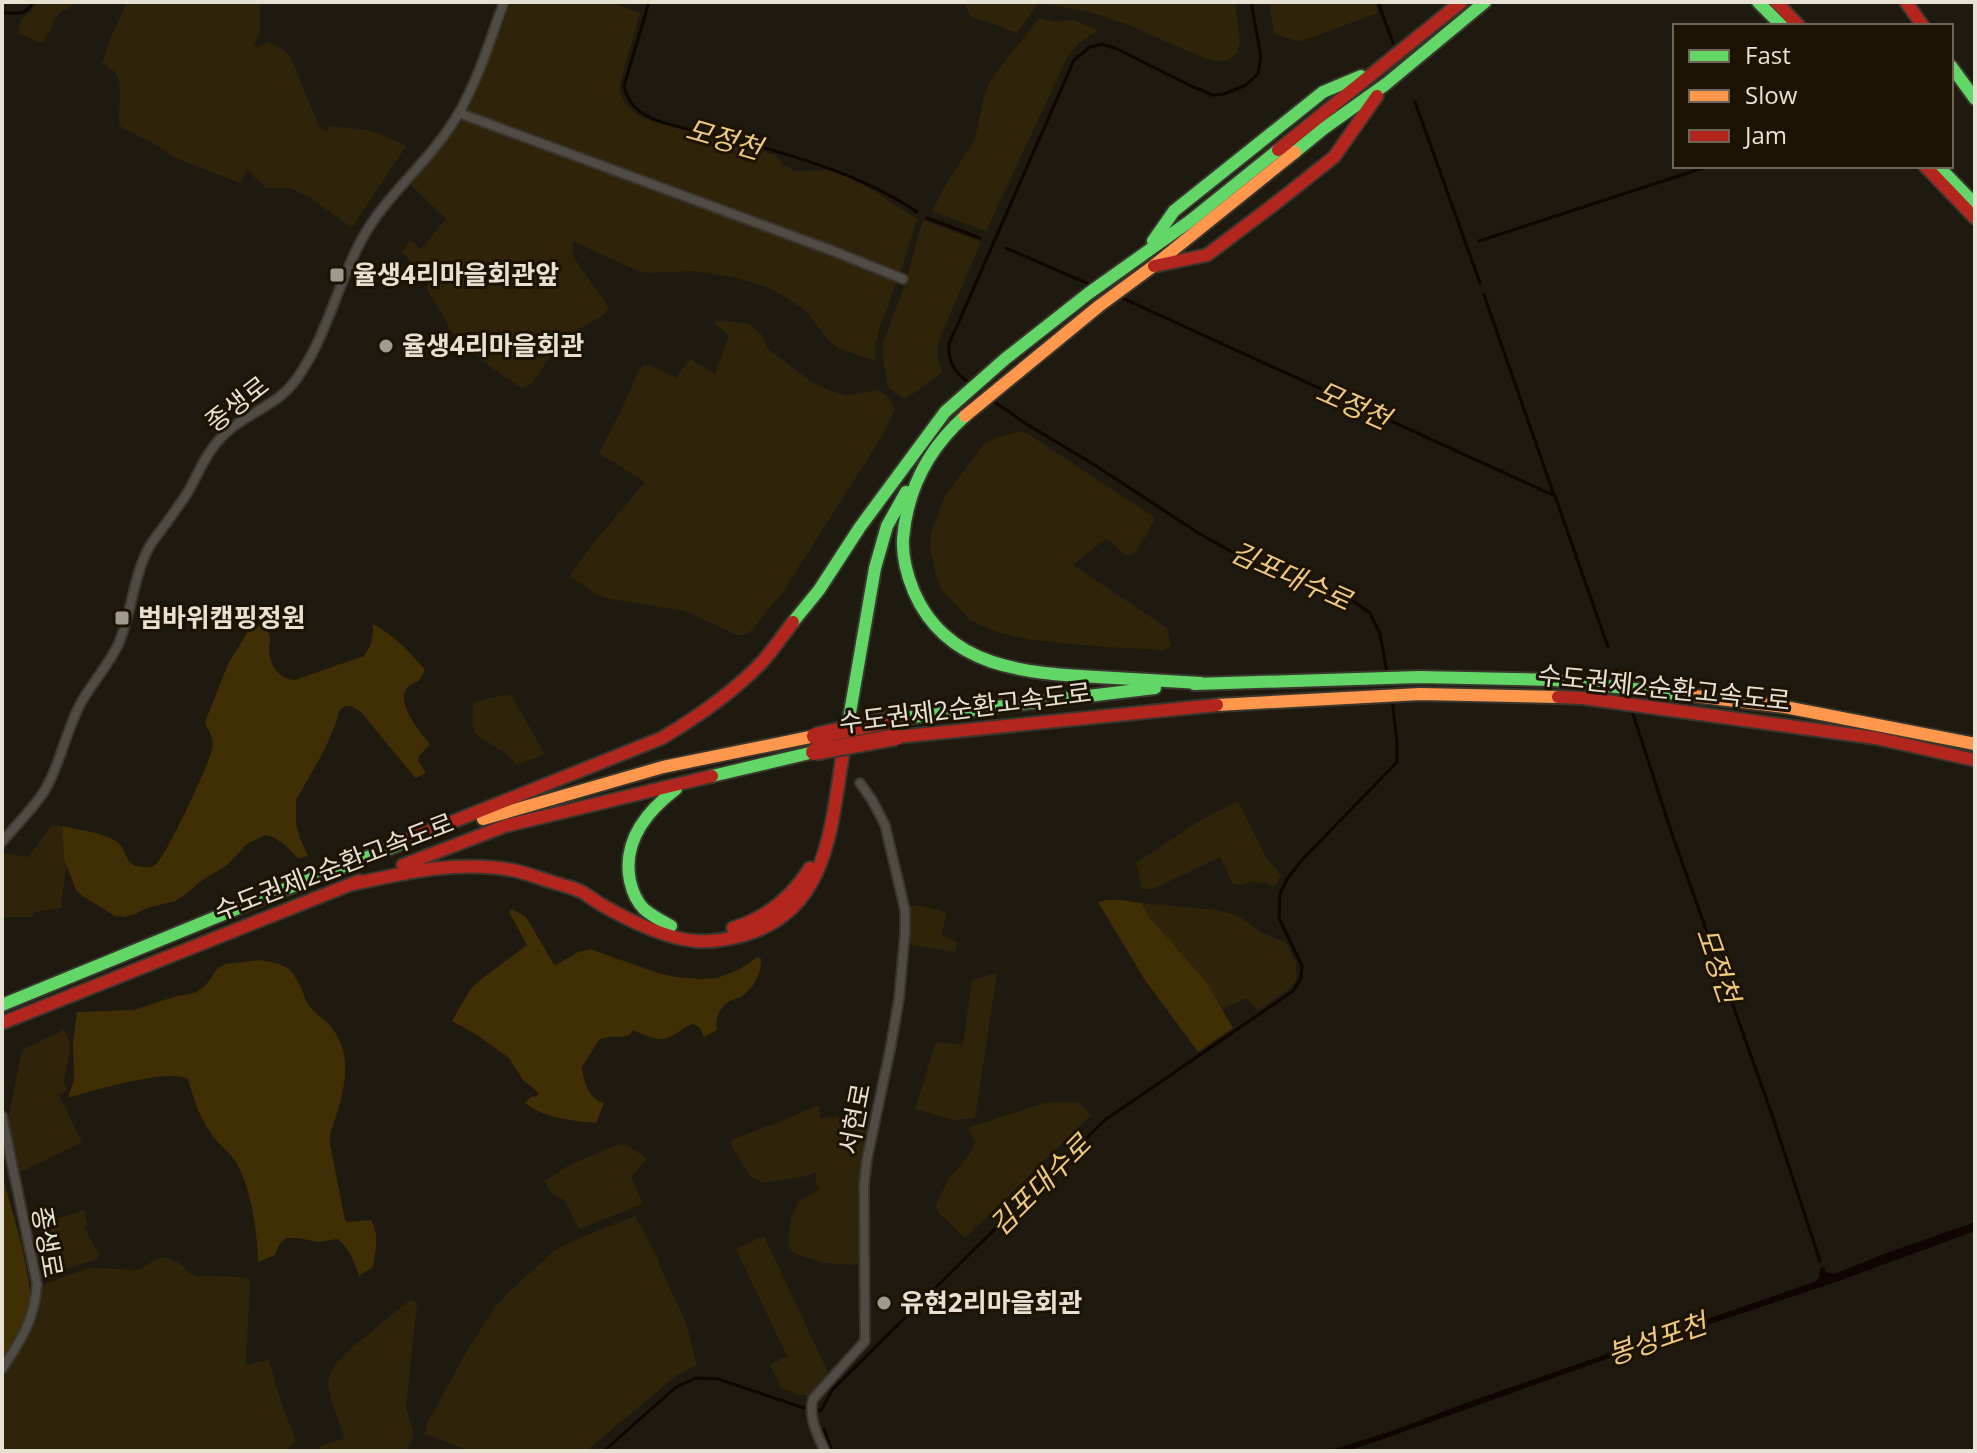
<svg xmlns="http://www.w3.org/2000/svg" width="1977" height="1453" font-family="'Open Sans','Noto Sans KR',sans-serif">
  <rect width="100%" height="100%" fill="#1f1a0f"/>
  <!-- built -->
  <path fill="#2f240a" d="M37 2H79L61 12 55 19 50 32 43 41 39 42 20 34 18 30 21 19 30 13Z
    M127 2H263L260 7V31L254 46 258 47 269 42 284 50 290 56 319 126 327 132 330 126 366 130 381 134 406 146 352 228 311 198 297 191 289 188H266L247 170 240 183 173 157 155 144 121 127 119 122 120 89 119 79 115 72 102 63 111 37Z
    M511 2H611L640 13 620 84V93L625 103 634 112 643 118 661 124 735 143 775 155 783 164 795 171 826 170 841 174 871 189 917 219 903 265 880 327 875 347V361L838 348 829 341 805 310 776 291 763 286 734 277 692 271 647 273 633 269 573 241V257L609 307 606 313 600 317 562 339 532 383 522 388 502 375 473 353 448 328V324L427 289 429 281 402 252 410 240 421 249 446 219 409 183 446 142 465 116 474 97Z
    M963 2H1235L1240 41 1238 52 1228 60 1216 61 1199 56 1129 25 1090 12 1039 3 1017 33 989 22 972 18Z
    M1269 2H1374L1378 13 1299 42 1274 34Z
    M1039 18 1055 22 1074 20 1098 30 1080 42 1068 56 986 231 932 211 944 188 975 139 984 95 992 78Z
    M923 220 981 242 938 343 937 357 942 373 905 399 888 387 883 359V343L906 281Z
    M715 320 750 324 761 334 769 350 813 383 834 392 847 395 878 390 888 397 895 409 883 435 782 593 751 631 745 635H737L685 611 611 599 597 595 570 576 591 546 645 482 599 453 621 411 638 371 645 364 650 365 676 378 690 359 715 374 729 335 715 324 714 321Z
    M1020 431 1028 434 1154 517V520L1146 536 1133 554 1127 555 1124 554 1109 540 1105 539 1073 565 1167 628 1171 646 1164 650 1104 647 1032 640 1000 633 971 621 942 590 936 577 930 548 931 533 944 498 983 445 995 438Z
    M510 694 545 754 517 765 509 756 474 733 472 722 473 702Z
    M1238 801 1266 857 1281 875 1275 887 1266 883 1252 882 1237 885 1233 884 1220 857 1153 889H1142L1136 863 1201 820Z
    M52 825 62 826 64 859 66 867 61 908 34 912 33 917H2V853L28 857Z
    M1141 903 1217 910 1236 915 1266 935 1286 942 1296 963V980L1287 991 1258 1010 1246 998 1223 1009 1206 981 1150 918Z
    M917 905 946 912 942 935 957 942 955 952 911 945 908 906Z
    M997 973 975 1118 953 1120 915 1109 936 1042 963 1045 972 980Z
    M64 1030 70 1043V1051L64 1081 67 1090 59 1095 82 1142 14 1175 7 1125 22 1050Z
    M1069 1102 1080 1103 1091 1115 965 1238 938 1212 936 1205 948 1180 971 1152 974 1146 975 1141 967 1128 1044 1103Z
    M819 1105 820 1118 860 1116 869 1118 860 1175 858 1265 823 1263 796 1254 790 1249 788 1242 791 1218 798 1202 819 1189 816 1184V1172L807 1176 764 1183 750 1176 732 1146 731 1142 735 1138 779 1122Z
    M618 1144 629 1146 647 1159 631 1177 643 1204 579 1229 565 1201 552 1193 544 1181 568 1166Z
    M84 1210 88 1225 84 1227 99 1254 98 1259 60 1271 43 1223Z
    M635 1216 657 1256 662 1271 686 1323 697 1365 676 1376 586 1451H470L425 1434 427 1424 464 1356 494 1308 510 1291 554 1251 568 1243Z
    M764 1236 828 1372 824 1380 809 1395H799L781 1388 770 1365 787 1356 736 1249Z
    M161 1257 167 1258 180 1264 190 1273 196 1276 239 1277 247 1278 250 1281 246 1365 269 1360 281 1402 296 1441 285 1451H2V1376L19 1351 34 1324 39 1309 42 1286 50 1282 88 1268 138 1270Z
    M411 1299 417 1304 406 1408 414 1436 406 1451H320V1447L328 1443 345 1439 332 1402 328 1384 330 1374 334 1366 355 1345Z"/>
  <!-- green -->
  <path fill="#402e05" d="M373 624C395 636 409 651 425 670L419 681C385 690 418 730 430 744L419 756 418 760 426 773 415 778 362 713 352 706H345L339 711 336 723 324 751 296 800V824L300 838 308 856 299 859 285 845 273 837 265 835 247 844 227 865 201 881 186 894 175 901 147 908 135 914 124 917 115 916 84 897 76 890 64 859 62 826C79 830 101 832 116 841 130 850 121 868 146 867 151 867 153 867 157 863 167 854 212 759 213 745 214 737 207 730 205 722L228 664 250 628 259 625C265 628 267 628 269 634 272 640 270 640 269 647 269 664 277 679 295 680L364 656C372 645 373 637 373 624Z
    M1107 900H1122L1141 903 1150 918 1206 981 1233 1028 1198 1052 1145 980 1098 902Z
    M512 909 526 917 553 963 556 965 578 952 590 949 661 974 676 977 702 979 717 978 738 970 758 957 761 959C762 971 755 985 745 994 738 1000 743 995 734 999 721 1004 714 1018 717 1030L704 1037C701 1030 700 1025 692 1024 679 1030 668 1043 653 1038 646 1036 640 1033 633 1030L630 1035C620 1039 610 1034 599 1040L582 1067C584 1082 588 1099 604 1103L596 1123C573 1121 544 1118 525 1103L531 1097 537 1096 539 1093 523 1080 509 1058 477 1035 452 1021 470 990 480 980 527 945 509 912Z
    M260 960C284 964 292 966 302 990 304 995 306 1002 310 1007 317 1015 326 1020 332 1028 357 1061 341 1100 330 1135V1144L345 1220 348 1222 371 1220C380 1235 375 1251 373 1267L359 1276C355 1262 349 1248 338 1239L318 1242 298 1238H286L279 1245 275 1255 258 1262C257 1232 252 1191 237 1164 232 1155 224 1149 217 1141 201 1123 194 1101 188 1079 168 1068 92 1091 68 1098L74 1080 73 1044 77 1012 134 1010 177 996 195 993 206 985 217 969 225 964Z
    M2 1175C10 1205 36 1283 29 1310 25 1328 12 1345 2 1360Z"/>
  <!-- water -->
  <path fill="#100501" d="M1975 1222V1231L1836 1282 1618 1355 1369 1444 1347 1451H1328L1395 1430 1463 1404 1814 1282 1819 1278 1820 1268 1824 1267 1826 1272 1834 1274 1884 1254Z"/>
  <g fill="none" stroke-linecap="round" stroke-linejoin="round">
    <!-- stream -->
    <path stroke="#100501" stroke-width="3" d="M649 2 624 86C628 102 636 111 651 118 676 129 713 133 740 141 801 158 864 176 917 212
      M1378 2 1393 43
      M2 12C16 14 26 16 33 2
      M1415 102 1480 283
      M927 218 980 238
      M1479 241 1709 166
      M1006 248 1091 285
      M1484 295 1554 495
      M1120 297 1555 496 1608 647
      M968 382C954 372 948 362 949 344L1074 60 1090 47 1102 44 1117 49 1191 86 1213 95 1224 94 1246 85 1258 74 1261 57 1251 2
      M993 401 1028 425 1093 464 1200 534 1263 569 1353 601 1370 613 1380 634 1387 672
      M1617 670 1621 681
      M1632 711 1672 834 1771 1112 1820 1261
      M817 1410 821 1411 832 1390 1105 1120 1293 991 1301 978 1302 966 1279 918 1280 894 1287 879 1302 860 1397 762V744L1392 699
      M824 1429 832 1451
      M604 1451 676 1387 696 1378 718 1379 804 1408"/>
    <defs>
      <path id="street" d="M459 113 833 251 903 279
        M2 842C16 825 33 809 45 790 61 763 66 729 82 701 93 682 109 664 118 645 132 614 134 568 153 541 165 525 177 509 188 492 198 474 205 455 219 440 240 415 275 408 295 381 326 340 337 284 362 239 385 197 422 168 448 130 475 92 488 45 504 2
        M2 1116 37 1284C35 1319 21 1340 2 1369
        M825 1451C817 1434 808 1417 813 1399L865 1341 864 1185 867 1159 890 1050 899 999 905 932V910L885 825 872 800 860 783"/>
      <path id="fast" d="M1758 2 1782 26
        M1951 66 1975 99
        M1295 152 1323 129 1386 84 1485 2
        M1938 166 1975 204
        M1153 241 1174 211 1323 92 1361 76
        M965 416C928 449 907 489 903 539 902 557 907 575 914 592 947 668 1025 673 1097 677 1132 679 1166 681 1201 683
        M793 622 819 590 860 527 945 412 1005 359 1089 293 1190 221 1278 150
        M1194 684 1419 677 1555 680 1678 694
        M895 719 1155 688
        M843 753 875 568 887 526 906 492
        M712 776 814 752
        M671 926C662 921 652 916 644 909 637 902 632 890 630 881 622 842 647 811 676 789
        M2 1005 265 897 411 840"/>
      <path id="slow" d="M965 416 1099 306 1152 267 1295 152
        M1678 694 1785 707 1975 744
        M1217 705 1420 694 1558 697
        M483 819 663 767 815 736"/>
      <path id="jam" d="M1776 2 1799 26
        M1906 2 1923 26
        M1278 150 1461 2
        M1925 166 1975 218
        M1154 266 1207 255 1272 206 1334 157 1377 96
        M1558 697 1583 698 1876 738 1975 760
        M896 737 1217 705
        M402 842 662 738C697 717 734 692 762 662 773 650 783 635 793 622
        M403 865 505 826 712 776
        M349 885C403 873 457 860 512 870 528 873 543 880 559 884 567 887 575 888 582 892 589 896 595 901 602 905 616 913 631 921 646 927 683 943 708 946 747 934 829 909 831 825 843 753
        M733 928C767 918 791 898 810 868
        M2 1023 359 881"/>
    </defs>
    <!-- street casing -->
    <use href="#street" stroke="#39362e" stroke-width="12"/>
    <!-- fast casing -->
    <use href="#fast" stroke="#39362e" stroke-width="16"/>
    <!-- slow casing -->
    <use href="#slow" stroke="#39362e" stroke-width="16"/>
    <!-- jam casing -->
    <use href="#jam" stroke="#39362e" stroke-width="16"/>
    <!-- street -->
    <use href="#street" stroke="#504c45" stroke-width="8"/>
    <!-- fast -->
    <use href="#fast" stroke="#63d668" stroke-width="12"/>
    <!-- slow -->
    <use href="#slow" stroke="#ff974d" stroke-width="12"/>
    <!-- jam -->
    <use href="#jam" stroke="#b3261e" stroke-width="12"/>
    <defs>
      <path id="jam-bridge" d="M815 736 895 719
        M814 752 896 737"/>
    </defs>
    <!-- jam-bridge casing -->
    <use href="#jam-bridge" stroke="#39362e" stroke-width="20" stroke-linecap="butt"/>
    <!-- jam-bridge -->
    <use href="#jam-bridge" stroke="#b3261e" stroke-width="16"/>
  </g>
  <!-- markers -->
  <g fill="#a19b8f" stroke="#1d1302" stroke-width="3">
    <rect x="329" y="267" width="16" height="16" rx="4"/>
    <circle cx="386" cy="346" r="8"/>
    <rect x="114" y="610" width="16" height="16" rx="4"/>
    <circle cx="884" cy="1303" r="8"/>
  </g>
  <g text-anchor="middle" stroke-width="6" stroke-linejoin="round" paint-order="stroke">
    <!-- poi labels -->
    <g font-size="26" font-weight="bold" fill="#e7e1d4" stroke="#1d1302" text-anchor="start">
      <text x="353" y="284">율생4리마을회관앞</text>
      <text x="402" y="355">율생4리마을회관</text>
      <text x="138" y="627">범바위캠핑정원</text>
      <text x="900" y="1312">유현2리마을회관</text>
    </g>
    <!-- street labels -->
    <g font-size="26" fill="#e7e1d4" stroke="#1d1302">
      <text transform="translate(237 404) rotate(-38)" y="9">종생로</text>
      <text transform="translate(1664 688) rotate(6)" y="9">수도권제2순환고속도로</text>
      <text transform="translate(965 708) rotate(-7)" y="9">수도권제2순환고속도로</text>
      <text transform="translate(334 867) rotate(-21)" y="9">수도권제2순환고속도로</text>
      <text transform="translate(855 1119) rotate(-79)" y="9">서현로</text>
      <text transform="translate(47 1242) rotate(80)" y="9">종생로</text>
    </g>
    <!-- water labels -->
    <g font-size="28" font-style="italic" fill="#eec87f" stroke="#1d1302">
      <text transform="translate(724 139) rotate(16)" y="10">모정천</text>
      <text transform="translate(1353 405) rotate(24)" y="10">모정천</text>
      <text transform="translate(1291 576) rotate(24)" y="10">김포대수로</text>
      <text transform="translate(1718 965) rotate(71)" y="10">모정천</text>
      <text transform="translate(1040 1185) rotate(-45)" y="10">김포대수로</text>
      <text transform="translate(1657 1339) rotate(-19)" y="10">봉성포천</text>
    </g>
  </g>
  <!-- border -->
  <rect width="1977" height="1453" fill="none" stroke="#e7e1d4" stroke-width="8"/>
  <!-- legend -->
  <rect x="1673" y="24" width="280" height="144" fill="#1d1302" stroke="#6e6556" stroke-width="2"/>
  <rect x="1689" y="50" width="40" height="12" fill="#63d668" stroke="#6e6556" stroke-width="2"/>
  <text x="1745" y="64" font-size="24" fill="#e7e1d4">Fast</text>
  <rect x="1689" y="90" width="40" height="12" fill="#ff974d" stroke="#6e6556" stroke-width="2"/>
  <text x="1745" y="104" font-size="24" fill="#e7e1d4">Slow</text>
  <rect x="1689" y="130" width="40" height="12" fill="#b3261e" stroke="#6e6556" stroke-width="2"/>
  <text x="1745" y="144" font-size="24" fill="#e7e1d4">Jam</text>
</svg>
